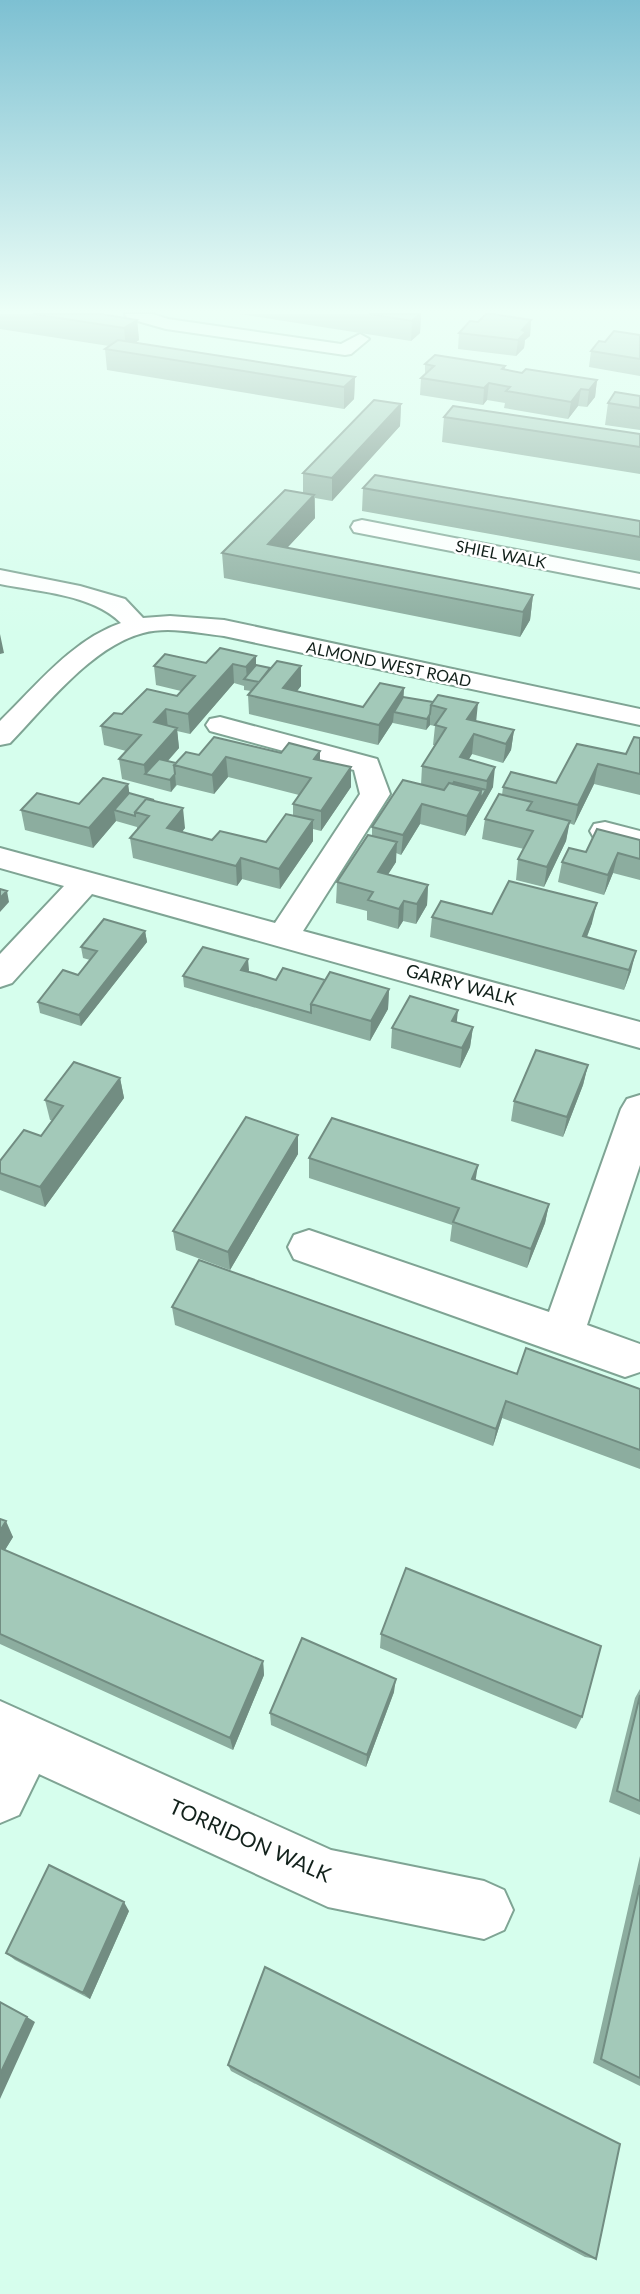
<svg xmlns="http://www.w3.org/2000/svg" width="640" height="2294" font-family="Lato,sans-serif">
  <rect width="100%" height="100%" fill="#d6feed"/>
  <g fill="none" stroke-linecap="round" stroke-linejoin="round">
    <defs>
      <path id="minor" d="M125 314H152L168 319 341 344 360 334 369 339 351 354 345 355 166 329 127 318Z
        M362 520 640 574V588L354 532 351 527 354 522Z
        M0 570 80 586 125 599 143 618 170 616 224 620 640 709V725L224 636C198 633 168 626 143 633 92 646 45 707 10 743L0 745V721C36 686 72 640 121 623 92 594 39 592 0 584Z
        M220 717 377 759 390 794 303 931 640 1022V1048L92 894 12 983 0 987V954L64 886 0 868V848L275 923 360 794 354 770 210 731 206 725 210 719Z
        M605 822 640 831V850L594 838 590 831 594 824Z
        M640 1095V1165L587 1325 640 1344V1372L625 1377 294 1259 288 1247 294 1235 309 1230 549 1312 621 1109 627 1099Z
        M0 1701 331 1850 484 1881 504 1890 513 1910 504 1930 484 1939 328 1907 39 1774 19 1815 0 1823Z"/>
    </defs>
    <!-- minor casing -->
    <use href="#minor" stroke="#7fa494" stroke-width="4"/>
    <!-- minor -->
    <use href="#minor" fill="#fff" fill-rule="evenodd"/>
  </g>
  <!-- wall -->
  <path fill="#8cad9f" d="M0 314H101L137 320 139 340 135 343 355 377 354 399 344 409 107 370 105 349 109 346 0 329Z
    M240 314H421L420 333 411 341Z
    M531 320 530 336 525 340 524 348 516 356 458 349 459 333 478 322Z
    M640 335V376L589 367 591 351 605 342Z
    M425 364 505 366V370L522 373 597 380 595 397 587 407 578 406 568 419 504 408 505 403 487 400 483 405 420 395 421 378 425 375Z
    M640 396V430L605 425 608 403Z
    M401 404 400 426 332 501 315 498V518L287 548 533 595 530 620 520 637 224 578 222 553 303 493V473Z
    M444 417 640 434V474L442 442Z
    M363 488 640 521V561L362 511Z
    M206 663 256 665 270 668 301 666V686L297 691 363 707 404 688 403 697 433 702 476 721 514 730 511 750 503 763 472 754 469 759 493 787 465 836 420 824 401 855 396 853V862L388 874 428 885 427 905 416 924 403 921 398 929 367 920V911L336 903 337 882 372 836V827L421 785 422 766 435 745H433L435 726 430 725 426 730 393 723V722L378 745 249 714 248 695 251 691 244 690V686L234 683 190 734 177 731 179 748 168 761 176 763 199 755 281 753 320 760 351 767V787L321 831 313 829V841L280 889 242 879 237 886 133 858 130 838 137 830V827L116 821 93 848 25 830 21 810 79 804 128 784 129 793 154 801 185 828 182 832 212 840 266 842 293 816V804L299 795 228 777 214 794 177 785 171 792 122 779 119 759 126 751 104 745 101 726 122 714 177 696 181 691 156 685 154 666Z
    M640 738V795L594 784 574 825 569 823 566 841 544 887 516 880 518 859 524 849 482 839 485 819 502 795 503 787 556 783 577 744 626 754Z
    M640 840V880L613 873 604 895 558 882 562 862 586 852Z
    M492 914 592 923 587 937 631 971 624 990 430 937 432 917Z
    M145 931 147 942 81 1026 40 1013 38 1002 78 975 90 960 83 958 81 947Z
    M249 970 248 972 276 980H325L389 989 388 1009 370 1041 184 987 183 976Z
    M457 1023 473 1027 470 1047 460 1068 391 1048 392 1028Z
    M588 1065 583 1085 563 1137 511 1121 514 1101Z
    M120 1078 124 1098 45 1207 0 1190V1161L41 1136 52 1120H50L45 1100Z
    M298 1135V1154L230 1270 176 1250 173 1231Z
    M309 1158 476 1180 549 1204 545 1223 527 1268 450 1241 452 1225 309 1178Z
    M172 1307 517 1374 640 1389V1469L502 1418 493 1446 175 1325Z
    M0 1519 13 1537 5 1550 263 1661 264 1675 233 1750 0 1644Z
    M381 1634 582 1717 576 1729 380 1648Z
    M640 1689V1815L609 1802 635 1698Z
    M394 1692 366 1767 271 1725 270 1713Z
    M640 1856V2086L593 2063Z
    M129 1911 90 1999 15 1960 6 1953Z
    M228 2065 596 2259 585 2257 231 2071Z"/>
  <!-- shaded-wall -->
  <path fill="#728d82" d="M419 314H421L420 333 411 341 412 321Z
    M137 320 139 340 126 349 124 328Z
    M531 320 530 336 525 340 524 348 516 356 518 340 522 330Z
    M355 377 354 399 344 409V387Z
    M597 380 595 397 587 407 589 390Z
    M489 383 487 400 483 405 484 388Z
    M581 389 578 406 568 419 571 402Z
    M401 404 400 426 332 501V478Z
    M314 495 315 518 273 563 268 544Z
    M533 595 530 620 520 637 523 612Z
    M0 634 4 653 0 654Z
    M256 656V676L247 680 246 667Z
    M233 664 234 683 190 734 188 714Z
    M301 666V686L287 704 283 688Z
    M404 688 403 707 394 712 393 722 378 745 379 725Z
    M478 703 476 723 467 719Z
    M166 709 168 729 154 722Z
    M430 714V725L426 730 427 719Z
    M177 728 179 748 154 776 145 774 144 765Z
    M514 730 511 750 503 763 506 744Z
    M474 734 472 754 459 775 460 757Z
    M320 751V771L314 759Z
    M226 757 228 777 214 794 212 775Z
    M598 764 594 784 574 825 578 805Z
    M351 767V787L321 831V811Z
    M495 767 493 787 465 836 467 816 481 791 486 790 487 781Z
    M175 774 176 785 171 792 170 780Z
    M128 784 131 804 114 810 116 821 93 848 89 828Z
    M422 804 420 824 401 855 403 835Z
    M183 808 185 828 169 848 167 828Z
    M313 820V841L280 889 279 869Z
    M570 821 566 841 544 887 547 867Z
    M397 842 396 862 377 892 378 872Z
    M618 853 613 873 604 895 608 875Z
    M241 858 242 879 237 886 236 866Z
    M428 885 427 905 416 924 417 904Z
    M7 891 9 902 0 912V898Z
    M404 901 403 921 398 929 399 909Z
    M597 903 592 923 579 957 583 936Z
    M145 931 147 942 81 1026 79 1015Z
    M636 951 631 971 624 990 629 970Z
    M248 959 249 970 242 981 241 970Z
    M389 989 388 1009 370 1041 371 1021Z
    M458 1010 456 1030 452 1021Z
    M473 1027 470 1047 460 1068 462 1048Z
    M588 1065 583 1085 563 1137 567 1117Z
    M120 1078 124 1098 45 1207 40 1187Z
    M298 1135V1154L230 1270 228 1252Z
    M478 1165 475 1184 472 1179Z
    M549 1204 545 1223 527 1268 531 1249Z
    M506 1401 502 1418 493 1446 496 1429Z
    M6 1521 13 1537 0 1558V1531Z
    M263 1661 264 1675 233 1750 230 1738Z
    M396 1679 394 1692 366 1767 367 1755Z
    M124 1902 129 1911 90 1999 83 1993Z
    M27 2017 35 2022 0 2099V2074Z"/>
  <!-- building -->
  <path fill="#a3c9b9" stroke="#728d82" stroke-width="2" d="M33 314H101L137 320 124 328Z
    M369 314H419L412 321Z
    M486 314H493L531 320 522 330 526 332 518 340 459 333 470 321 478 322Z
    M614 331 640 335V359L591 351 599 341 605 342Z
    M118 340 355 377 344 387 105 349Z
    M435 355 505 366 502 369 522 373 526 369 597 380 589 390 581 389 571 402 506 391 510 387 489 383 484 388 421 378 434 366 425 364Z
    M615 392 640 396V408L608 403Z
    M374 400 401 404 332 478 303 473Z
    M453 406 640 434V447L444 417Z
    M375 475 640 521V537L363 488Z
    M285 490 314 495 268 544 533 595 523 612 222 553Z
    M220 648 256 656 246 667 233 664 188 714 166 709 154 722 177 728 144 765 119 759 141 735 101 726 114 713 122 714 147 689 177 696 195 676 154 666 165 654 206 663Z
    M277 661 301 666 283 688 363 707 380 683 404 688 379 725 248 695Z
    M256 665 270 668 259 682 244 679Z
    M438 695 478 703 467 719 514 730 506 744 474 734 460 757 495 767 487 781 422 766 446 728 435 725 446 709 431 705Z
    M403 697 433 702 431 705 430 714 427 719 394 712Z
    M214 737 281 753 289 743 320 751 314 759 351 767 321 811 293 804 311 778 226 757 212 775 174 765 186 752 199 755Z
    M634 737 640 738V774L598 764 578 805 503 787 511 772 556 783 577 744 626 754Z
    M159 759 176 763 174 765 175 774 170 780 145 774Z
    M103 778 128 784 89 828 21 810 37 793 79 804Z
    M403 780 444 790 449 783 481 791 467 816 422 804 403 835 372 827Z
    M454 782 486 790 480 800 481 791 453 784Z
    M129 793 154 800H153L146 799 135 812V816L114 810Z
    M499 794 532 802 527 810 570 821 547 867 518 859 533 831 485 819Z
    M146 799 183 808 167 828 212 840 220 831 266 842 286 814 313 820 279 869 241 858 236 866 130 838 149 816 135 812Z
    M597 829 640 840V859L618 853 608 875 562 862 569 848 586 852Z
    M368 835 397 842 378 872 428 885 417 904 404 901 399 909 368 900 373 892 337 882Z
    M509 881 597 903 583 936 636 951 629 970 432 917 441 901 492 914Z
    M0 889 7 891 0 898Z
    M104 919 145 931 79 1015 38 1002 63 970 78 975 97 951 81 947Z
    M203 947 248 959 241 970 257 974 276 980 283 968 325 980 311 1004V1013L183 976Z
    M330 972 389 989 371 1021 311 1004Z
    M410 996 458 1010 452 1021 473 1027 462 1048 392 1028Z
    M536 1050 588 1065 567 1117 514 1101Z
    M74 1062 120 1078 40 1187 0 1173V1161L24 1130 41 1136 63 1106 45 1100Z
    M246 1117 298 1135 228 1252 173 1231Z
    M332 1118 478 1165 472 1179 549 1204 531 1249 453 1222 459 1208 309 1158Z
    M199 1260 517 1374 526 1348 640 1389V1450L506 1401 496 1429 172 1307Z
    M0 1519 6 1521 0 1531Z
    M0 1548 263 1661 230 1738 0 1634Z
    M406 1568 601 1646 582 1717 381 1634Z
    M302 1638 396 1679 367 1755 270 1713Z
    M640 1695V1801L617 1791Z
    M49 1865 124 1902 83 1993 6 1953Z
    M640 1885V2078L601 2059Z
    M265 1967 620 2144 596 2259 228 2065Z
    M0 2002 27 2017 0 2074Z"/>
  <!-- sky -->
  <linearGradient id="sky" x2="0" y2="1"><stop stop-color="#7dc0d2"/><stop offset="0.49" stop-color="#edfff7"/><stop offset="1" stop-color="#edfff7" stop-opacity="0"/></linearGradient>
  <rect width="640" height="635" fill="url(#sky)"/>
  <g text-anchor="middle" stroke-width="5" stroke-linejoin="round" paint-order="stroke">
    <!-- far-street labels -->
    <g font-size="16" fill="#12211b" stroke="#fff">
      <text transform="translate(501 554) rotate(11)" y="6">SHIEL WALK</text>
      <text transform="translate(389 664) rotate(12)" y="6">ALMOND WEST ROAD</text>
    </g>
    <!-- street labels -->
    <g font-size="18" fill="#12211b" stroke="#fff">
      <text transform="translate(461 985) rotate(15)" y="6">GARRY WALK</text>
    </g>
    <!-- near-street labels -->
    <g font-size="21" fill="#12211b" stroke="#fff">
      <text transform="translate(250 1841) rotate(24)" y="7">TORRIDON WALK</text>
    </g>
  </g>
</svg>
